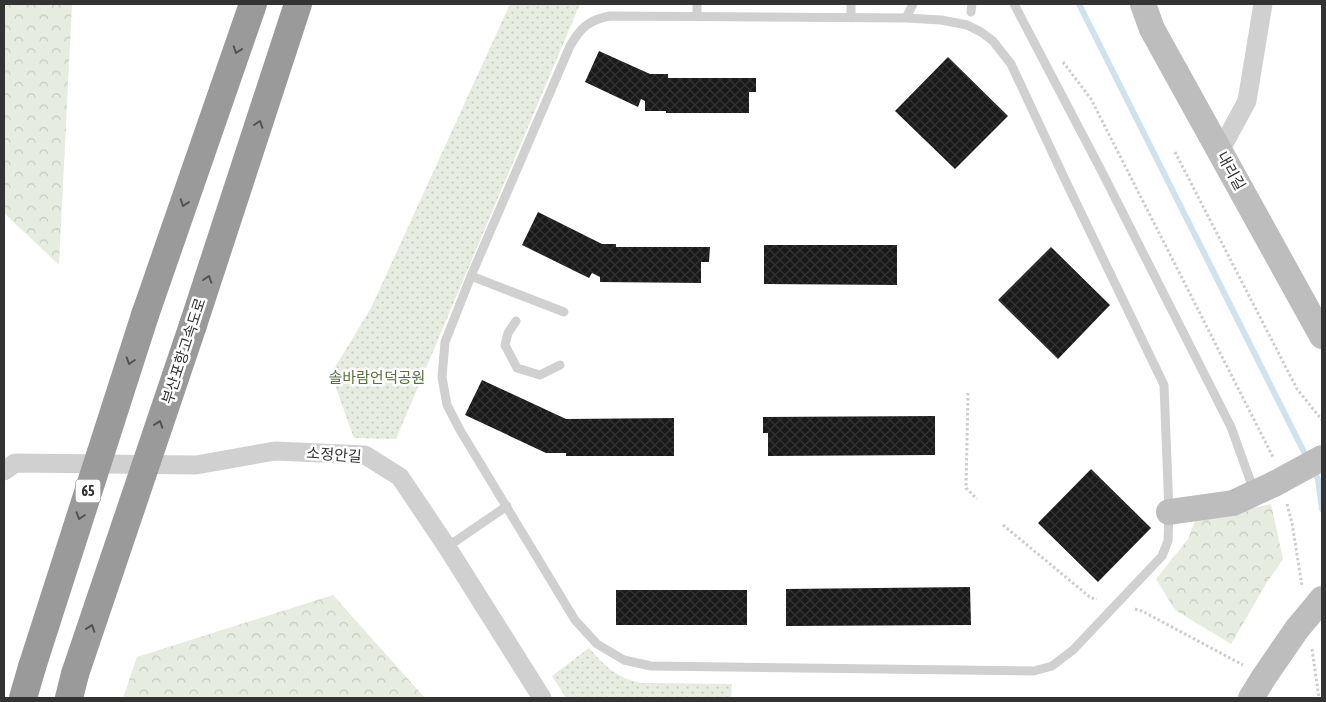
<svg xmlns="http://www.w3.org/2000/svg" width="1326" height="702" font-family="'Asap Condensed','Noto Sans KR',sans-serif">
  <defs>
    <pattern id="green-dots" width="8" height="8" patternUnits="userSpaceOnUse" patternTransform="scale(1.25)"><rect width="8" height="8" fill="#e6ecdf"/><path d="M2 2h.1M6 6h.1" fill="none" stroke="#c6cbc0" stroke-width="1.8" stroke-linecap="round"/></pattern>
    <pattern id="forest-crowns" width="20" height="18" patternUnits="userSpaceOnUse" patternTransform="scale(1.25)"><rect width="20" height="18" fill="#e6ecdf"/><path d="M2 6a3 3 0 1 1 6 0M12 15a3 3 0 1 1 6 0" fill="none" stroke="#c6cbc0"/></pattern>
    <pattern id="building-cross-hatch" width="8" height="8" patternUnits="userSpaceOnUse" patternTransform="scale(1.25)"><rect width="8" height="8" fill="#1a1a1a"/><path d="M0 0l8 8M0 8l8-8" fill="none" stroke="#333"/></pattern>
  </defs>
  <rect width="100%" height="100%" fill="#fff"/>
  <!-- green -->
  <path fill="url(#green-dots)" d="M510 4H580L396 439 354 438 331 374 371 308Z
    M589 648C606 667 615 677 641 683L732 684 731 698H566L552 676Z"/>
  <!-- forest -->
  <path fill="url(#forest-crowns)" d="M4 4H72L59 265 4 213Z
    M1271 504 1283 559 1266 584 1231 644 1175 610 1156 579 1188 539 1195 521Z
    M333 595 425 698H123L137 657Z"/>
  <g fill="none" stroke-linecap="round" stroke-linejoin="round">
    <!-- stream -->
    <path stroke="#cfe2ee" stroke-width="6" d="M1079 4 1307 458
      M1313 469 1318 479 1322 509"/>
  </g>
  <!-- building -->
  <path fill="url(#building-cross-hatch)" d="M599 51 650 74H668V78H756V92H749V113H666V111H645V101L641 99 638 107 585 82Z
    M948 57 1008 116 955 169 895 111Z
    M538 212 602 244H616V247H710L709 262H701V283L600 282V277L592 273 589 278 522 245Z
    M764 245H897V285L764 284Z
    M1051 247 1110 305 1058 359 998 300Z
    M482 380 566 419 674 418V456H566V453H546L465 415Z
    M935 416V455L768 456V433H763V417Z
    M1091 469 1151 528 1098 582 1038 523Z
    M970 587 971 625 786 626V589Z
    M616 590H747V625H616Z"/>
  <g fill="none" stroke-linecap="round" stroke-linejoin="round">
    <!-- path -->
    <path stroke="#cdcdcd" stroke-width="3" stroke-dasharray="2.5 2.5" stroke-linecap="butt" d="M1063 62 1091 99 1273 457
      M1175 152 1297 389 1322 420
      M968 393 966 488 977 499
      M1287 504 1292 523 1302 586
      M1003 525 1091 598 1097 599
      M1135 609 1142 611 1243 665
      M1312 649 1319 698"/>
    <!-- lane -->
    <path stroke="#d0d0d0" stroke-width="9" d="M1014 4 1101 170 1231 427 1254 491
      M971 12 972 4
      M610 16 906 18 941 20 967 25 981 32 993 41 1011 64 1068 186 1164 385 1169 512 1168 541 1162 556 1073 650 1052 666 1034 671 651 666 624 660 597 644 575 620 460 430 447 405 442 377 445 342 471 276 570 46C581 27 589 20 610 16Z
      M697 16V4
      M851 18V4
      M906 18 913 4
      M471 276 564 312
      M516 321 508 333 505 345 517 368 540 375 560 365
      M447 547 507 506"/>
    <!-- street -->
    <path stroke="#d0d0d0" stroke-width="19" d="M1220 151 1247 101 1263 4
      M4 471 15 463 196 465 275 451 365 455 400 477 447 547 542 698"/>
    <!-- secondary -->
    <path stroke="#bdbdbd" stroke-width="26" d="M1143 4 1152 29 1322 336
      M1169 512 1233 503 1274 484
      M1251 698 1264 677 1297 629"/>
    <!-- highway -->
    <path stroke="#9a9a9a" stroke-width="28" d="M145 315 253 4
      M193 325 298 4
      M23 698 32 667
      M69 698 75 674"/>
    <!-- secondary-bridge -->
    <path stroke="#bdbdbd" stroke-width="26" d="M1274 484 1322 458
      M1297 629 1322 599"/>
    <!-- highway-bridge -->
    <path stroke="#9a9a9a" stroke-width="28" d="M32 667 145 315
      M75 674 193 325"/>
  </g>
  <!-- one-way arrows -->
  <defs><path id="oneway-chevron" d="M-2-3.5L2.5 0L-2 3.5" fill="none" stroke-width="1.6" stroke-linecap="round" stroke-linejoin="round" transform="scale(1.25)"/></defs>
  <g stroke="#525252">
    <use href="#oneway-chevron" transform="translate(237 50) rotate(109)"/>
    <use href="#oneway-chevron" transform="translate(259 124) rotate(-72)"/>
    <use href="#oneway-chevron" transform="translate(184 203) rotate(109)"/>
    <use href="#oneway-chevron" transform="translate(208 279) rotate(-72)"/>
    <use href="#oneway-chevron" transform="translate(130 361) rotate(108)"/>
    <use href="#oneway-chevron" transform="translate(159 424) rotate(-71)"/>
    <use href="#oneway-chevron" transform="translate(80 516) rotate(108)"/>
    <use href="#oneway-chevron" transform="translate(91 628) rotate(-71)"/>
  </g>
  <g text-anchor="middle" stroke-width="5" stroke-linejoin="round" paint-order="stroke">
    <!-- shield labels -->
    <rect fill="#fff" stroke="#707070" stroke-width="1" x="75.5" y="479.5" width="25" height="23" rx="4"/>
    <g font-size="14" font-weight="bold" fill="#333">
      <text x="88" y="496">65</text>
    </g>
    <!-- street labels -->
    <g font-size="15" fill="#333" stroke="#fff">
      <text transform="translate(1231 171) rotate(61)" y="5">내리길</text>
      <text transform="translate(184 351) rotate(-72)" y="5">부산포항고속도로</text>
      <text transform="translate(334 455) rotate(4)" y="5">소정안길</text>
    </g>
    <!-- park labels -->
    <g font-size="15" fill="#56703f" stroke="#fff">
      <text x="377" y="383">솔바람언덕공원</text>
    </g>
  </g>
  <!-- border -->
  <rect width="1326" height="702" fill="none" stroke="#333333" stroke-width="10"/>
</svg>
